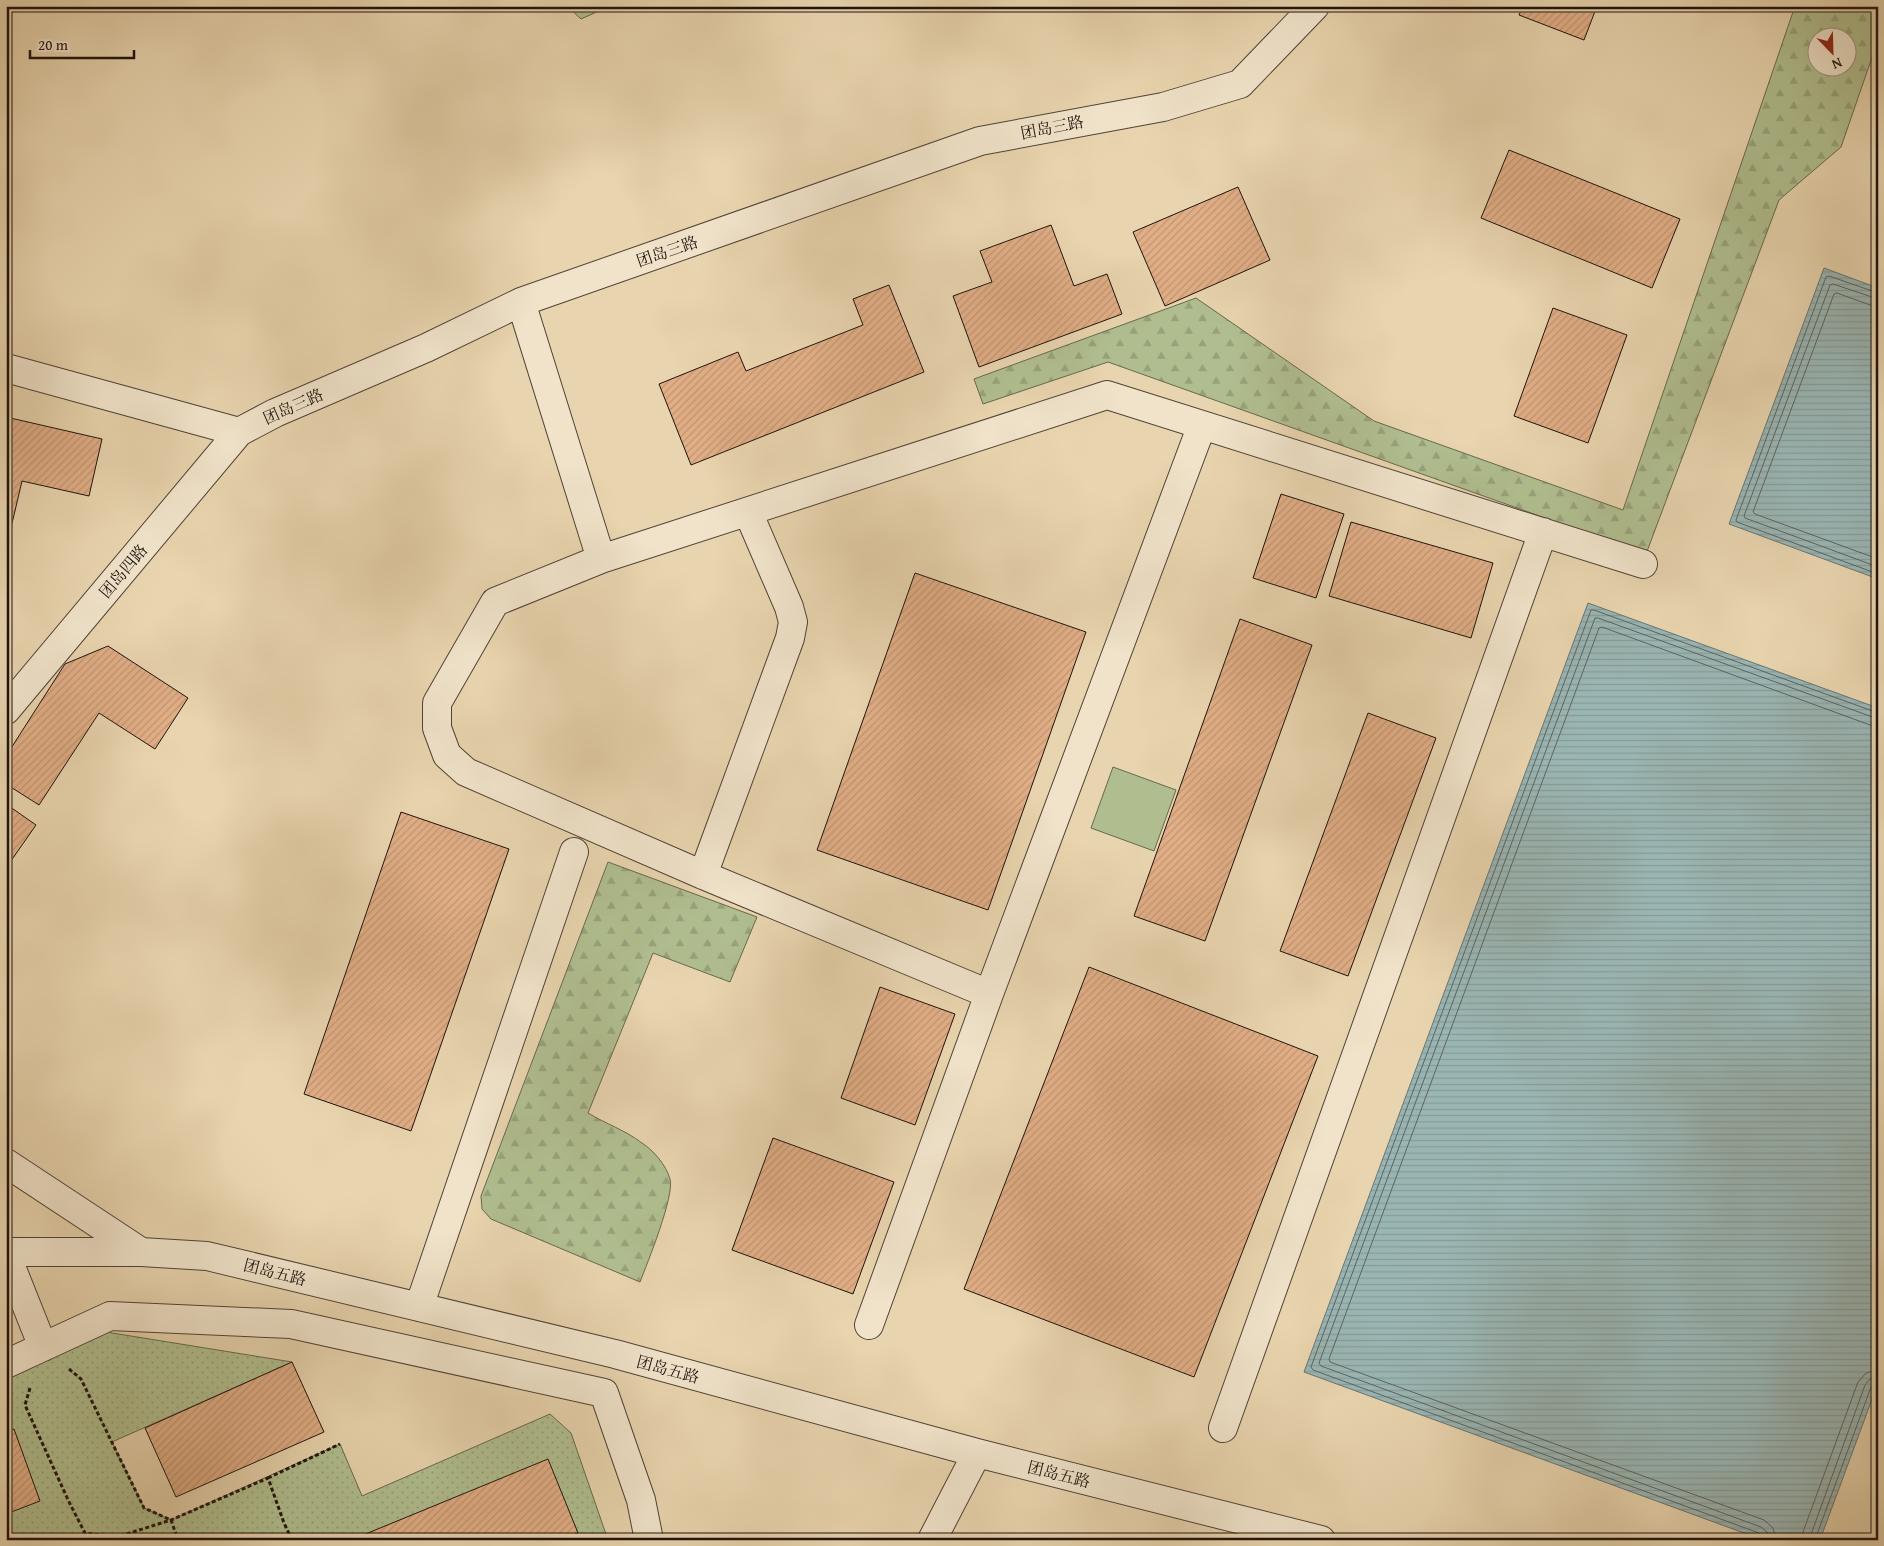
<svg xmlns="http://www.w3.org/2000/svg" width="1884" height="1546" font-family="'Gentium Book Plus','Noto Serif SC',serif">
  <defs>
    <pattern id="forest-firs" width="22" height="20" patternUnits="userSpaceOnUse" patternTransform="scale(1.25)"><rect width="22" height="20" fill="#b0be8f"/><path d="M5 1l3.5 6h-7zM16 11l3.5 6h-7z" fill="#97a27a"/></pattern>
    <pattern id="park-dots" width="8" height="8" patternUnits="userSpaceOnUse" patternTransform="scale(1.25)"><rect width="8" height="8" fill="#b0be8f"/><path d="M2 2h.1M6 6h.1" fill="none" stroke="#97a27a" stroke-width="1.8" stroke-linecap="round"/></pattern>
    <pattern id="water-rules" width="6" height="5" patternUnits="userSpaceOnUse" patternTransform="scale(1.25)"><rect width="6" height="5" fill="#9ab6b4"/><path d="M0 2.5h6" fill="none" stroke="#849c9a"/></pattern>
    <pattern id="building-hatch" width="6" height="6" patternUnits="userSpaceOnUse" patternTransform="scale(1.25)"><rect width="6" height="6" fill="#e1ae86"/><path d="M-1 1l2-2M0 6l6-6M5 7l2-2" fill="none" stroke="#c19572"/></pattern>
  </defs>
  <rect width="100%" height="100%" fill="#e8d4ae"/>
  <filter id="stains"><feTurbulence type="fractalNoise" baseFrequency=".004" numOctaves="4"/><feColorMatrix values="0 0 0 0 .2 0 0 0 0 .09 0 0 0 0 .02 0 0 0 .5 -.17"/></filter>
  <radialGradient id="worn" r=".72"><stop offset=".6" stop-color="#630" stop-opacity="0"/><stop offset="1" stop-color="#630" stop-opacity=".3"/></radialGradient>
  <!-- forest -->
  <path fill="url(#forest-firs)" stroke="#67684e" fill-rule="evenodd" d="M1795 6H1878V40L1841 147 1779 200 1646 554 1108 362 983 404 974 379 1196 298 1374 421 1623 510ZM1816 38H1846V68H1816Z
    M608 862 757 917 730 982 653 953 588 1113C606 1124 625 1130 642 1143 654 1151 666 1165 670 1179 675 1195 647 1264 640 1282L491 1219 482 1209 481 1196Z"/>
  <!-- park -->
  <path fill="url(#park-dots)" stroke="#67684e" d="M567 6H610L581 19Z
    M106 1332 292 1362 112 1442 144 1508 171 1520 340 1444 362 1496 550 1414 571 1433 608 1540H6V1380Z"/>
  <!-- garden -->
  <path fill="#b0be8f" stroke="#67684e" d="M1113 767 1176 790 1154 851 1091 828Z"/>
  <!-- water -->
  <path fill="url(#water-rules)" stroke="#687572" d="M1824 268 1878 288V579L1729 524Z
    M1588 603 1878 708V1383L1820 1540H1763L1304 1372Z"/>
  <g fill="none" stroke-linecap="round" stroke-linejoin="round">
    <!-- shore -->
    <path stroke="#5c6461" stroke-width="1" d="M1878 293 1829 276 1826 277 1736 520 1737 522 1878 574
      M1878 299 1833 284 1830 285 1744 516 1745 518 1878 567
      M1878 306 1870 305 1837 293 1834 294 1753 512 1755 514 1878 559
      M1763 1540 1762 1536 1759 1533 1313 1370 1311 1367 1591 610H1594L1878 713
      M1769 1540 1767 1532 1761 1527 1321 1366 1319 1363 1595 618H1598L1878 719
      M1776 1540 1773 1528 1764 1520 1330 1362 1329 1359 1599 628 1602 627 1870 725 1878 726
      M1802 1540 1803 1532 1858 1382 1866 1373 1878 1370
      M1809 1540 1865 1385 1870 1379 1878 1377
      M1815 1540 1871 1387 1874 1384H1878"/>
  </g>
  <!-- building -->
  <path fill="url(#building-hatch)" stroke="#1e130e" d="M1523 6H1597L1584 40 1519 15Z
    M1509 150 1680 219 1652 288 1481 218Z
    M1238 187 1270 260 1165 306 1133 232Z
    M1051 225 1074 286 1107 274 1122 314 979 367 953 296 992 282 980 251Z
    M889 285 924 372 691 465 659 384 738 352 746 371 863 325 853 299Z
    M1553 308 1627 335 1588 443 1514 416Z
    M6 417 102 439 89 496 22 481 6 549Z
    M1281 494 1344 514 1316 598 1253 578Z
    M1351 522 1493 563 1471 638 1329 596Z
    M915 573 1086 632 988 910 817 850Z
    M1240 619 1312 645 1205 941 1134 916Z
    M108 646 188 698 155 749 99 713 39 805 6 784V756L65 664Z
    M1368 713 1436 738 1348 976 1280 951Z
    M6 804 36 825 6 868Z
    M401 812 509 849 411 1131 304 1094Z
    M1089 967 1318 1056 1194 1377 964 1289Z
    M880 987 955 1014 915 1125 841 1098Z
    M773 1138 894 1182 853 1294 732 1250Z
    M292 1362 324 1432 176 1497 145 1428Z
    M14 1429 40 1501 6 1514V1432Z
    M548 1459 578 1533 561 1540H351Z"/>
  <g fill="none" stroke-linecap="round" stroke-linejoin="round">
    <defs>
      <path id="minor" d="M521 302 601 559 495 602 437 703V728L447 755 466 772 703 875 989 994
        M6 368 239 432
        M601 559 1107 395 1643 564
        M6 710 239 432 275 413 426 348 521 302 980 141 1163 107 1240 84 1315 6
        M703 875 790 638 793 622 789 607 748 512
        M6 1163 141 1252
        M6 1252H141L207 1256 615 1354 977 1453 1321 1540
        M6 1254 43 1347
        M419 1307 574 852
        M869 1325 989 994 1202 425
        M6 1364 110 1316 291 1324 604 1393 641 1500 649 1540
        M1223 1428 1543 532
        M932 1540 977 1453"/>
    </defs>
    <!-- minor casing -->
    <use href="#minor" stroke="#504336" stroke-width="30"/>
    <!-- path -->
    <path stroke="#1e130e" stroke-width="3" stroke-dasharray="4 2.5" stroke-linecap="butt" d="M69 1369 81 1379 144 1508 171 1520 178 1540
      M30 1388 25 1405 69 1502 85 1533 117 1537 171 1520 268 1478 284 1523 292 1540
      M268 1478 340 1444"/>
    <!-- minor -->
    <use href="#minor" stroke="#f0e3ca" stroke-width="28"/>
  </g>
  <g text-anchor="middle" stroke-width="5" stroke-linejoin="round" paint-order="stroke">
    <!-- street labels -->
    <g font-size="16" fill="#1e130e" stroke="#f0e3ca">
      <text transform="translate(1052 127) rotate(-11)" y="6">团岛三路</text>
      <text transform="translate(667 251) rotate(-19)" y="6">团岛三路</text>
      <text transform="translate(293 406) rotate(-24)" y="6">团岛三路</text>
      <text transform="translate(123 571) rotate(-50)" y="6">团岛四路</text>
      <text transform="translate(275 1272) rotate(14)" y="6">团岛五路</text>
      <text transform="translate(668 1369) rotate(15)" y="6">团岛五路</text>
      <text transform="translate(1059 1474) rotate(14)" y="6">团岛五路</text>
    </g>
  </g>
  <!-- margin -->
  <rect width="1884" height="1546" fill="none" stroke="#e8d4ae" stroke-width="25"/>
  <rect x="8" y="8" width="1869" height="1531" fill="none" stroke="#1e130e" stroke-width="2.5"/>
  <rect x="12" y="12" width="1859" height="1521" fill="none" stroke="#1e130e"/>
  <!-- north arrow -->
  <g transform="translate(1832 52) rotate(157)"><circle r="24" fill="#f0e3ca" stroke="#9c907f"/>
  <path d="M0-4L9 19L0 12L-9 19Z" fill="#8f2418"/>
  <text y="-8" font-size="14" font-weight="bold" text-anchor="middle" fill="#1e130e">N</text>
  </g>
  <!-- scale -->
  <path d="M30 50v8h104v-8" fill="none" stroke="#1e130e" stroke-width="2.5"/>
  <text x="38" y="50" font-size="15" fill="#1e130e" stroke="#f0e3ca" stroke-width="4" paint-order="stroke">20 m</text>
  <rect width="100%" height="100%" filter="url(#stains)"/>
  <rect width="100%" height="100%" fill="url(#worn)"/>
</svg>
